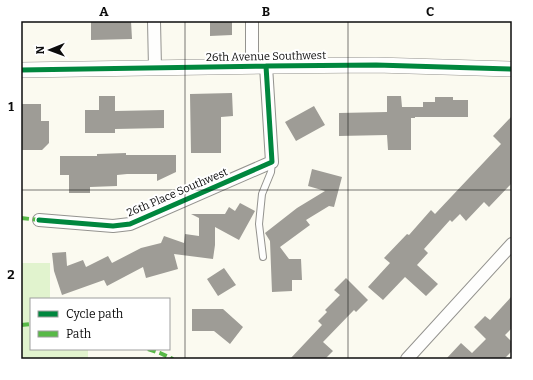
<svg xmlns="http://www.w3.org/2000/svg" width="533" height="380" font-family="Bitter,serif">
  <rect width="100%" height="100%" fill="#fbfaf0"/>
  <!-- green -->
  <path fill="#e1f3ce" d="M21 263H50V299H31V349H88V359H21Z"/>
  <!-- building -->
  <path fill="#9e9c96" d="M91 21H131L132 39 91 40Z
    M210 21H232V35L210 36Z
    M232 93 233 116 221 117V153H191L190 94Z
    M99 96H115V111L164 110V128L115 129V133H85V110H99Z
    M387 96H401L402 107H423V102H435V97H453V100H468V117H415V118H411V150H388L387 135 339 136V113L387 112Z
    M21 104H41V121H49V143L42 150H21Z
    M314 106 325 125 296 141 285 122Z
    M512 116V183L489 207 484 202 466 221 460 214 452 222 450 220 424 249 428 253 417 265 438 284 426 296 405 277 383 300 368 287 390 263 384 258 407 234 409 235 431 210 435 214 501 144 493 136Z
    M126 153V155H176V172L157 181V174H127L117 175V186L90 187V193H69V175H60V156H97V154Z
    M312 169 342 177 334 207 329 206 306 220 310 225 280 247 289 259H301L302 280H292V291L272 292 270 241 265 233 297 208 325 191 308 186Z
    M240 203 255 211 239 240 215 227V245L213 259 174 254 178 269 146 278 143 267 107 286 104 280 62 295 54 271 52 253 66 252 67 266 83 260 86 267 108 256 112 263 141 248 161 243 164 236 184 243 185 234 199 236V218L191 214H225L229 207 235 211Z
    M224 268 236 285 218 296 207 279Z
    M346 278 368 300 356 312 354 310 323 342 333 351 325 359H290L322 325 318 321 327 312 325 310 340 295 334 290Z
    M512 296V328L505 335 512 342V351L504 359H446L461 343 472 353 486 339 474 327 485 316 490 320Z
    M192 309H223L243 327 230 344 214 331H192Z"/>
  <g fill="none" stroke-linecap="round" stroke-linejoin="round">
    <defs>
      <path id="service" d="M263 257 259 224 262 194 271 172 272 162"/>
      <path id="minor" d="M154 21 155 68
        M252 66V21
        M39 220 113 226 130 224 272 162 266 66
        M407 359 512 244"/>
      <path id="tertiary" d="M21 70 266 66 376 65 512 69"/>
    </defs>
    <!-- service casing -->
    <use href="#service" stroke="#94938f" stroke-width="8"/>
    <!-- minor casing -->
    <use href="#minor" stroke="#94938f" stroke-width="14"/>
    <!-- tertiary casing -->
    <use href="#tertiary" stroke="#94938f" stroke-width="16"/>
    <!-- service -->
    <use href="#service" stroke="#fefefd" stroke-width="6"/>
    <!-- minor -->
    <use href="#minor" stroke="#fefefd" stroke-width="12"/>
    <!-- tertiary -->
    <use href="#tertiary" stroke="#fefefd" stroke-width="15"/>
    <!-- quiet -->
    <path stroke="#58b947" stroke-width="4" stroke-dasharray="8 4" stroke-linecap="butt" d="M21 218 39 220
      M21 325 31 324
      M148 349 160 353 173 359"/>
    <defs>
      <path id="cycleway" d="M21 70 266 66 376 65 512 69
        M39 220 113 226 130 224 272 162 266 66"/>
    </defs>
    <!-- cycleway casing -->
    <use href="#cycleway" stroke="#fff" stroke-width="8"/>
    <!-- cycleway -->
    <use href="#cycleway" stroke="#00873e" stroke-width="5"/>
  </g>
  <!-- grid -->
  <path fill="none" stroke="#0c0c0c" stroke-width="1" stroke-opacity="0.55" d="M185 21V359M348 21V359M21 190H512"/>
  <g text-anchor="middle" stroke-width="4" stroke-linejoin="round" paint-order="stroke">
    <!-- street labels -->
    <g font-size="11" fill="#0c0c0c" stroke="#fff">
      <text transform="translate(266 56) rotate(-1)" y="4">26th Avenue Southwest</text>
      <text transform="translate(177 192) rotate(-23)" y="4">26th Place Southwest</text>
    </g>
  </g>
  <!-- border -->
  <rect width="533" height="380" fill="none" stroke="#ffffff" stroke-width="44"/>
  <!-- legend -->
  <rect x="30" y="298" width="140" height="52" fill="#ffffff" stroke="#9e9e9e"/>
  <rect x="38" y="311" width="20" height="6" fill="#00873e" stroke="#9e9e9e"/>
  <text x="66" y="318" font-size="12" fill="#0c0c0c">Cycle path</text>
  <rect x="38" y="331" width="20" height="6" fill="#58b947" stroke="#9e9e9e"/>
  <text x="66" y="338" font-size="12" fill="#0c0c0c">Path</text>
  <!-- north arrow -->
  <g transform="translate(50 50) rotate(269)" stroke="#ffffff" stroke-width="3" paint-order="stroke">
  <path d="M0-3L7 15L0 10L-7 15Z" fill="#0c0c0c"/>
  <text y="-6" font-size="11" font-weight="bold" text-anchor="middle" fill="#0c0c0c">N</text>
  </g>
  <rect x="22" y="22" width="489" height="336" fill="none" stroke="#0c0c0c" stroke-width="1.5"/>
  <g font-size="13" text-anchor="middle" font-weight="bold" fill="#0c0c0c">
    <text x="104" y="16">A</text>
    <text x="266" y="16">B</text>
    <text x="430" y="16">C</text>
    <text x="11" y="111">1</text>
    <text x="11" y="279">2</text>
  </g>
</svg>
